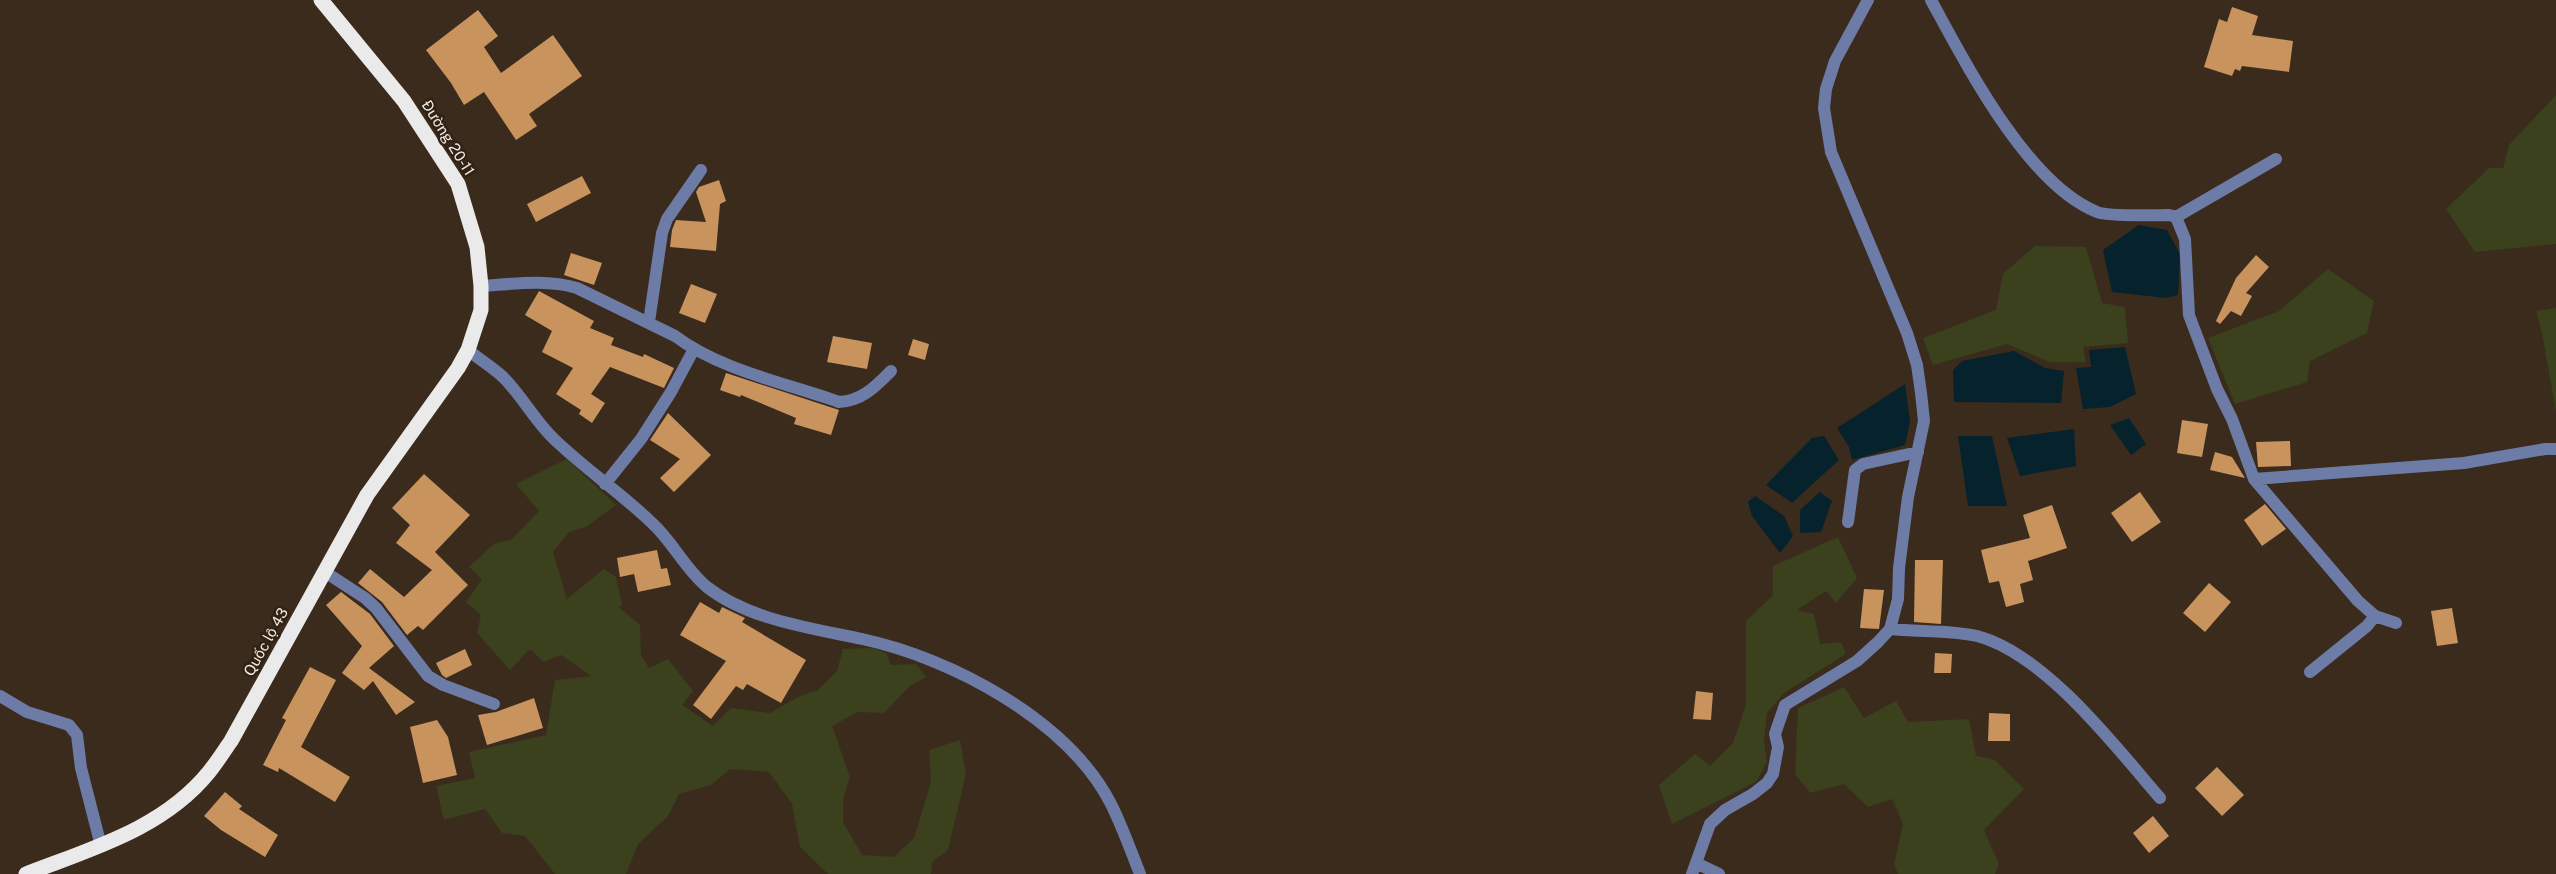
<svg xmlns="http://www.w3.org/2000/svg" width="2556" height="874" font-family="'Public Sans',sans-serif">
  <rect width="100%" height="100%" fill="#3a2b1d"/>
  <!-- green -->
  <path fill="#3a411c" d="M2556 95V244L2475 252 2446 209 2489 168H2503L2509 145Z
    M2035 246 2086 247 2102 303 2125 307 2128 343 2083 347 2086 362H2049L2007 344 1933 365 1923 338 1996 310 2003 274Z
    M2328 269 2374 301 2367 333 2310 361 2307 382 2235 404 2208 338 2279 311Z
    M2556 308V411L2542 333 2536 311Z
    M567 459 616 505 586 527 569 532 553 552 567 599 604 569 616 577 622 605 619 607 640 625 641 655 649 668 668 659 693 691 682 705 713 726 731 708 770 713 798 697 818 690 837 671 843 649 873 648 886 653 891 665 916 664 926 677 910 686 884 713 858 712 832 726 850 777 843 800V822L862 855 894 857 914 838 931 782 929 750 960 740 966 774 948 850 932 862 931 874H828L800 847 792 804 769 772 730 769 711 785 679 794 668 816 638 844 626 874H555L525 836 502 833 485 809 444 820 436 786 475 778 469 752 546 735 555 680 591 676 561 655 544 662 530 649 510 670 477 633 481 615 466 602 482 579 469 567 495 543 511 540 539 511 516 484Z
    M1838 537 1857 578 1836 603 1826 591 1797 610 1814 614 1820 644 1841 642 1846 654 1784 693 1767 713 1764 741 1767 762 1756 782 1672 824 1659 785 1695 754 1710 766 1733 743 1746 704V621L1773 595V566Z
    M1844 687 1864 718 1896 701 1908 722 1969 719 1976 756 1995 760 2024 789 1984 830 1999 864 1995 874H1898L1894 864 1903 824 1892 799 1868 807 1844 784 1810 793 1795 774 1798 708Z"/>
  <!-- water -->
  <path fill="#06222c" d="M2139 225 2167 230 2180 254 2178 295 2166 298 2112 292 2103 250Z
    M2125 347 2136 394 2110 407 2083 409 2076 368 2091 367 2089 350Z
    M2014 351 2045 368 2064 371 2061 403 1954 402 1953 370 1962 361Z
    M1905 384 1910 422 1905 445 1852 460 1849 447 1837 428Z
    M2129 418 2146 444 2131 455 2110 425Z
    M2074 429 2076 466 2020 476 2007 438Z
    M1824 436 1839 460 1792 503 1766 485 1812 438Z
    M1958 436H1992L2007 506H1968Z
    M1820 492 1832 501 1821 532 1800 533V510Z
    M1755 496 1784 516 1793 536 1780 553 1752 516 1748 502Z"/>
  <!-- building -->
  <path fill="#c9935e" d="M2232 7 2258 16 2252 35 2293 41 2289 72 2242 66 2240 71 2235 69 2232 76 2204 67 2219 19 2227 22Z
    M478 10 498 36 484 47 501 73 553 35 582 76 529 114 537 126 516 140 484 92 464 105 451 83 426 50Z
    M582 176 591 193 536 222 527 204Z
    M719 180 726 201 720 204 716 251 670 247 672 230 676 220 706 222 696 192 699 187Z
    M571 253 602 263 594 285 564 275Z
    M2256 255 2269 267 2246 293 2252 296 2241 316 2231 311 2220 324 2216 321 2236 278Z
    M691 284 717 294 705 323 679 313Z
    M539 291 594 321 590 328 614 338 611 345 643 357 644 354 674 368 664 388 610 367 591 394 605 403 592 423 579 414 581 410 556 394 573 368 542 352 552 331 525 315Z
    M833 336 872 343 867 369 827 362Z
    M913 339 929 344 925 360 908 355Z
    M726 373 839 410 831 435 794 424 796 418 741 395 740 397 720 390Z
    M668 413 711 455 674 492 660 478 680 459 650 440Z
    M2182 420 2208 424 2202 457 2177 453Z
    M2290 441 2291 466 2258 467 2256 442Z
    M2215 452 2232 457 2245 478 2210 470Z
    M424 474 470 515 435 552 468 585 423 630 418 626 407 635 382 602 358 583 370 569 404 597 432 570 396 543 410 525 392 508Z
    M2140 492 2161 522 2132 542 2111 513Z
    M2265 504 2286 529 2262 546 2244 520Z
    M2052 505 2067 548 2028 561 2033 580 2020 584 2024 602 2006 607 1999 581 1989 583 1981 550 2030 538 2023 515Z
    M657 550 661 569 667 568 671 585 638 592 634 574 620 577 617 558Z
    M1915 560H1943L1941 624 1914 622Z
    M2209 583 2231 602 2205 632 2183 613Z
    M1864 589 1884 590 1879 629 1860 628Z
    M341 592 370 614 394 646 369 668 415 702 396 715 373 681 364 690 342 673 362 646 326 605Z
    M700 602 719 613 722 607 745 618 742 622 806 660 781 703 747 684 743 690 736 686 711 719 693 705 726 661 680 635Z
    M2452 608 2458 643 2437 646 2431 611Z
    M465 649 472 665 446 678 442 675 436 663Z
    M1935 653 1952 654 1951 673H1934Z
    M310 667 336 680 301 747 350 777 335 802 279 768 278 772 263 765 286 720 282 718Z
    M1696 691 1713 693 1711 720 1693 719Z
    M534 698 543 728 487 745 478 715 496 712Z
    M1989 713 2010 714V741H1988Z
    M437 720 448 737 457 775 423 783 410 727Z
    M2217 767 2244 795 2222 816 2195 788Z
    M225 792 242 806 239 809 278 835 265 857 221 830 204 816Z
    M2153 816 2169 836 2149 853 2133 833Z"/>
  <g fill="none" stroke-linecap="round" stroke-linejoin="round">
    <!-- minor -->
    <path stroke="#6d7ba7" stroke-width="12" d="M1931 0C1966 64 2027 184 2097 212 2110 217 2152 215 2169 215L2176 217 2185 239 2189 315 2217 389 2232 419 2254 479 2358 601 2375 616 2396 623
      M2176 217 2276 159
      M481 286C513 284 546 279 577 288L675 336C720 370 786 383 839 402 862 401 875 387 891 371
      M649 322 662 233 667 219 701 170
      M468 350C479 359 492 367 503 377 522 396 535 421 554 439 585 469 621 493 652 523 673 542 685 569 707 587 749 620 811 628 862 639 951 658 1068 720 1111 804 1122 826 1131 851 1140 874
      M2254 479 2464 463 2545 449H2556
      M605 484 641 439 671 392 694 349
      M1848 522 1855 470 1863 464 1918 452
      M325 572 365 598 376 608 428 676 443 685 494 704
      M1890 629C1918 632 1950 630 1977 636 2045 654 2115 746 2160 798
      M2310 672 2367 626 2375 616
      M0 696 27 712 69 725 77 735 81 768 101 846
      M1696 863 1719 874
      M1692 874 1710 824 1725 810 1753 794 1767 783 1773 774 1778 747 1775 734 1785 705 1857 661 1878 642 1890 629 1898 599 1899 568 1908 497 1924 421 1921 393 1917 365 1907 333 1831 152 1824 108 1826 89 1835 61 1868 0"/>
    <!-- highway -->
    <path stroke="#eaeaea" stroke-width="15" d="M26 874C90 849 163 829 209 772 217 762 224 751 231 741L367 495 458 368 468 350 481 310V286L477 247 458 184 404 101 321 0"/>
  </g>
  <g text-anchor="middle" stroke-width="5" stroke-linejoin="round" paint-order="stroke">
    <!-- street labels -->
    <g font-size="15" fill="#f3e9e0" stroke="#302214">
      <text transform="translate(448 138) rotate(58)" y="5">Đường 20-11</text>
      <text transform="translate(266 642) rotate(-61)" y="5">Quốc lộ 43</text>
    </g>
  </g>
</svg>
